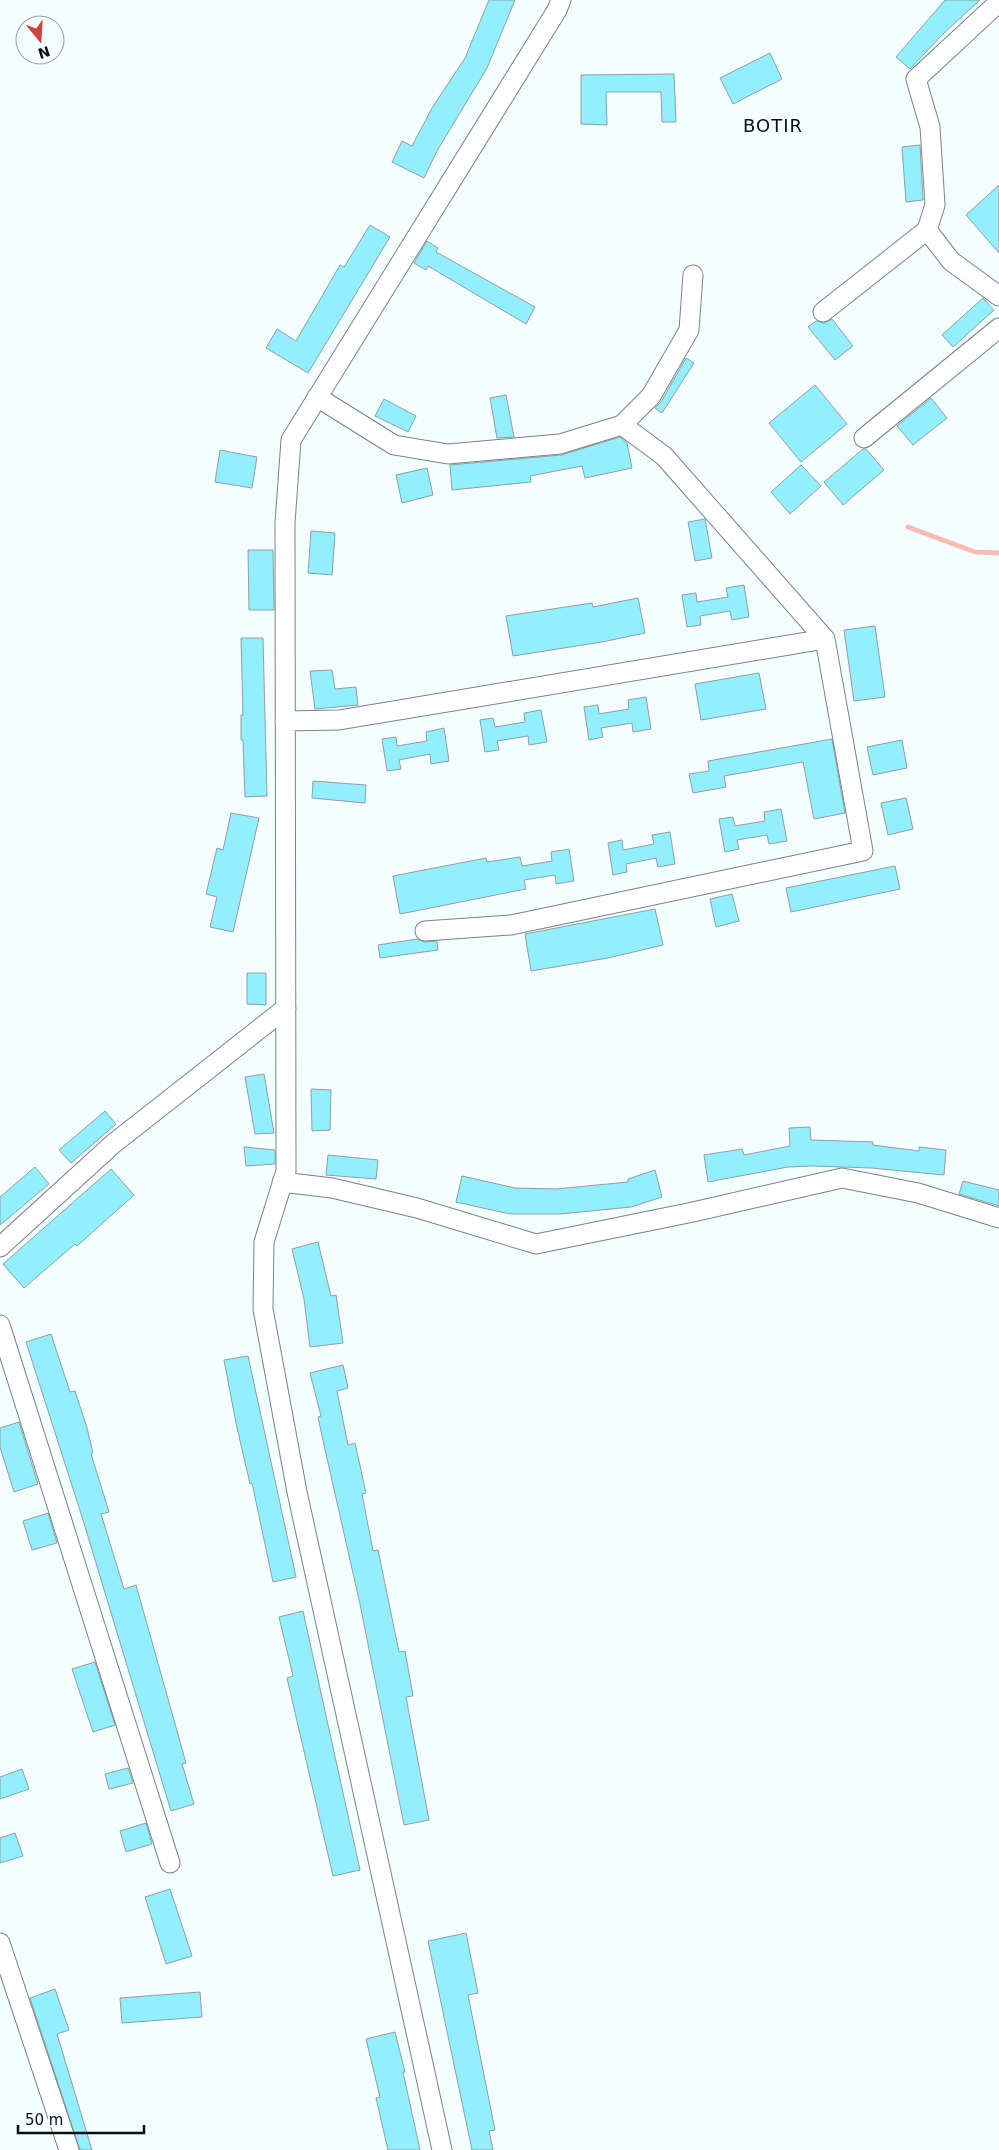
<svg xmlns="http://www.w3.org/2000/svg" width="999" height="2150" font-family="'DejaVu Sans',sans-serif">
  <rect width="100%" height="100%" fill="#f4fdff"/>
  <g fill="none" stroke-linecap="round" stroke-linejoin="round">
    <!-- stream -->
    <path stroke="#f9bbb4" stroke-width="5" d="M908 527 975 552 999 553"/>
  </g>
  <!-- building -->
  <path fill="#92effe" stroke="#919fa2" d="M489 0H515L487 68 437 151 424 178 392 162 402 141 412 146 432 108 465 58Z
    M945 0H980L944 33 910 69 896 57Z
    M770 53 782 79 733 104 720 78Z
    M674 74 676 122H662L661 92H606L607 125 581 124V75Z
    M920 145 923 200 906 202 902 147Z
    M999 185V253L966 215Z
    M370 225 390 237 308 373 266 348 277 329 296 341 340 265 344 267Z
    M427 241 438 248 436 252 535 307 526 324 428 266 426 270 414 263Z
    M983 298 994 310 953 347 942 335Z
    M832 319 853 346 835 360 808 327 816 321 824 323Z
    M686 358 694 363 662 413 655 408 661 402Z
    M815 385 847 424 801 462 769 423Z
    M506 395 514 437 497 438 490 398Z
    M931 398 947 418 913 445 897 426Z
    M384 399 416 416 408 432 375 416Z
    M620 437 627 443 632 468 585 478 582 466 530 476 531 482 452 490 450 465 561 455Z
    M863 449H866L884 470 843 505 824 482Z
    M220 450 257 457 252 488 215 482Z
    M801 465 821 486 790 514 771 492Z
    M427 468 433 495 402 503 396 475Z
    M705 519 712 558 695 561 688 522Z
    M311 531 335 533 332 575 308 573Z
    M248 550H273L274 610H249Z
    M744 585 749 617 732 620 730 611 700 616 701 625 687 627 682 595 696 593 697 602 728 597 726 588Z
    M638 598 645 633 602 642 513 656 506 616 592 603 593 607Z
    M875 626 885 697 854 701 844 630Z
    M241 638H263L267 796 245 797 243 740H241V715H243Z
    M332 670 335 689 356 687 358 705 315 709 310 671Z
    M759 673 766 709 701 720 695 684Z
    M646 697 651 729 633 732 632 723 601 728 603 737 589 740 584 707 598 705 599 714 629 709 628 700Z
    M541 710 547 742 529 745 528 736 497 741 499 750 485 752 480 720 493 718 495 727 525 722 524 713Z
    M444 728 449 761 431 764 430 754 399 760 401 769 387 771 382 739 396 737 397 746 427 741 426 732Z
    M832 739 845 813 814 819 803 762 724 776 726 787 693 793 689 774 709 771 708 761Z
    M902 740 907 768 873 775 867 747Z
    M313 781 366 785 365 803 312 798Z
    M906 798 913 829 888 835 881 803Z
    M781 809 787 841 769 844 767 835 737 840 739 849 725 852 719 819 733 817 735 826 765 821 764 812Z
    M231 813 259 818 233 932 210 927 217 897 206 894 217 848 223 850Z
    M670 832 675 864 658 867 656 858 626 864 627 872 613 875 608 843 622 840 623 850 654 844 652 835Z
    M569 849 574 881 556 884 555 875 524 880 526 889 400 914 393 876 486 858 487 862 520 857 522 866 552 861 551 852Z
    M895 866 900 889 791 912 786 888Z
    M732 894 739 921 716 927 710 899Z
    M655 909 663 945 608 958 531 971 525 934Z
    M417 939 425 942 437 941 438 950 380 958 378 945Z
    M247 973H266V1005L247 1004Z
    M264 1074 274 1133 255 1134 245 1077Z
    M311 1089 331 1090 330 1130 312 1131Z
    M105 1111 116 1124 71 1163 59 1150Z
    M810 1127 811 1140 873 1142V1145L919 1151V1147L946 1150 944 1175 871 1168 812 1166 788 1167 708 1182 704 1155 742 1149 744 1155 790 1146 789 1128Z
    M244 1147 275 1150V1164L246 1166Z
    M328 1155 378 1160 376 1179 326 1175Z
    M35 1167 49 1184 0 1225V1197Z
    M111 1169 134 1195 77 1246 75 1244 24 1288 3 1264Z
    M655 1170 662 1197 631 1207 560 1214H510L456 1202 462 1176 515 1188 556 1189 628 1182V1179Z
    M963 1181 999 1190V1206L959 1194Z
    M318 1242 331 1296 336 1295 343 1343 310 1347 304 1299 292 1249Z
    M51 1334 70 1392 75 1391 87 1428 93 1453 91 1454 109 1512 101 1514 124 1589 136 1585 186 1763 182 1764 194 1804 171 1811 83 1520 26 1342Z
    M248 1356 296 1577 273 1582 252 1483 250 1484 236 1423 224 1360Z
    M343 1365 348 1388 337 1391 348 1445 355 1443 366 1493 362 1494 373 1551 378 1550 399 1652 405 1651 413 1696 406 1697 429 1820 404 1825 360 1604 324 1445 318 1417 321 1416 310 1373Z
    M19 1422 38 1484 14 1492 0 1447V1428Z
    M48 1513 57 1543 32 1550 23 1521Z
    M303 1611 360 1870 333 1876 287 1678 293 1676 279 1617Z
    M95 1662 115 1725 93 1732 72 1669Z
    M128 1768 133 1783 109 1789 105 1774Z
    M22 1769 29 1789 0 1799V1777Z
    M146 1823 152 1844 126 1852 120 1831Z
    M15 1833 23 1856 0 1863V1838Z
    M170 1889 192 1956 166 1964 145 1897Z
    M466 1933 478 1993 468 1995 495 2130 489 2131 493 2150H472L428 1941Z
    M55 1989 69 2030 57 2034 92 2150H80L30 1998Z
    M200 1992 202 2017 122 2023 120 1998Z
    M395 2032 405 2072H403L420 2150H388L376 2098 380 2097 366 2039Z"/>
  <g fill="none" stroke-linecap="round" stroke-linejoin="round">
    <defs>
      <path id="minor" d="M927 230 951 261 999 296
        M823 312 927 230 935 205 930 127 916 79 999 2
        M317 397 394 445 448 454 560 444 622 425 651 396 689 330 693 275
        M864 438 999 328
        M285 721 339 720 825 639
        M425 931 511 925 863 851 825 639 664 456 622 425
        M282 1182 332 1188 417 1208 536 1244 693 1212 842 1178 918 1193 999 1218
        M0 1247 113 1144 286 1008
        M0 1325 170 1863
        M0 1943 69 2150
        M442 2150 297 1492 263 1309 264 1242 286 1171 285 523 291 440 557 10 561 0"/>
    </defs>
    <!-- minor casing -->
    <use href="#minor" stroke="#778487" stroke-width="21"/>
    <!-- minor -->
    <use href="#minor" stroke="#fff" stroke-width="19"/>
  </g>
  <g text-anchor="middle" stroke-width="4.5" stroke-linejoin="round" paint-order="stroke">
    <!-- quarter labels -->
    <g font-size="18" letter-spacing="1" fill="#090e0e" stroke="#f4fdff">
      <text x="773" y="132">BOTIR</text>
    </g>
  </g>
  <!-- north arrow -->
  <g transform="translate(40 40) rotate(162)"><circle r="24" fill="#f4fdff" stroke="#969d9f"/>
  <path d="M0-4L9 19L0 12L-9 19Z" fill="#cf413c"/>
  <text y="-8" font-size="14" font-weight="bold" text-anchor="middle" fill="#090e0e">N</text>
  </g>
  <!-- scale -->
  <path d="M18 2125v8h126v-8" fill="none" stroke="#090e0e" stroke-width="2.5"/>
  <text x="25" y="2125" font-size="15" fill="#090e0e" stroke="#f4fdff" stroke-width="4" paint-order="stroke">50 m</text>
</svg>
